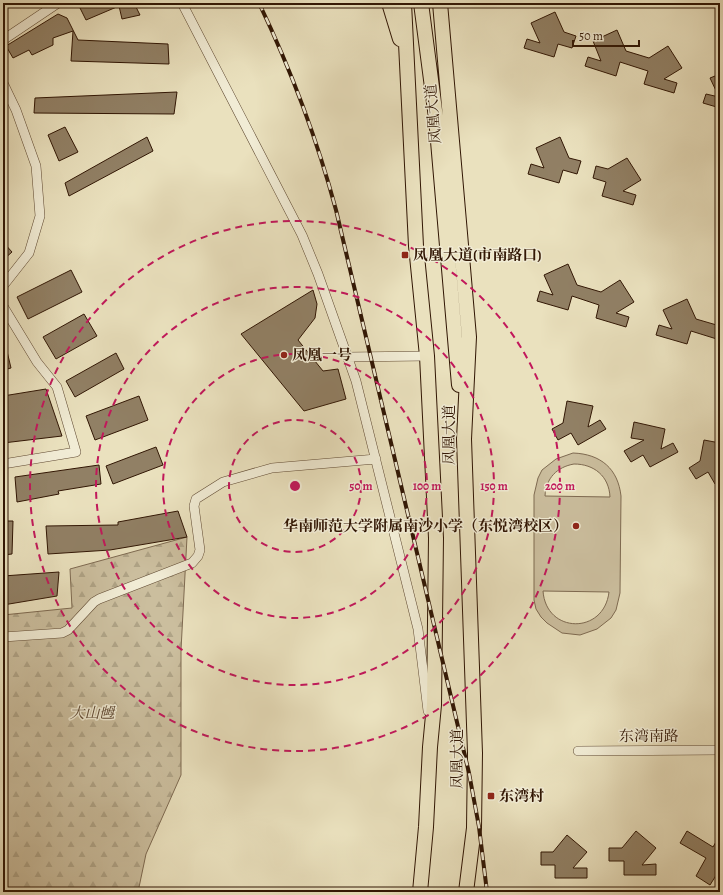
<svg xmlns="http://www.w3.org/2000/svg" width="723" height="895" font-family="Alegreya,'Noto Serif SC',serif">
  <defs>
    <pattern id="forest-firs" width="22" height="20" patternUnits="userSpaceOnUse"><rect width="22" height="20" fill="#cbbe9e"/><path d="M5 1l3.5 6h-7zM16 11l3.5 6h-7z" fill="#afa386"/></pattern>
  </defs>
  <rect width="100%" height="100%" fill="#eae1be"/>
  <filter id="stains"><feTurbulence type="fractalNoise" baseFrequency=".005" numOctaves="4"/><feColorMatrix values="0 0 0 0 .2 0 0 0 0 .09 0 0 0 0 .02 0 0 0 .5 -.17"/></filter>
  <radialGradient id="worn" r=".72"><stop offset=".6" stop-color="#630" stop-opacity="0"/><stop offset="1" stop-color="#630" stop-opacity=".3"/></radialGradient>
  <!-- forest -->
  <path fill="url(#forest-firs)" stroke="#7e6a51" d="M187 537 181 650V775L146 854 138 892H3V615L72 608 70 569Z"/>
  <!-- garden -->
  <path fill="#cbbe9e" stroke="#7e6a51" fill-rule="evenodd" d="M573 453C601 454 618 469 621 496L620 593 616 610 611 618 597 629 580 635 562 633 547 623 541 617 536 609 534 600V495L538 478 542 470 556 459ZM574 464C594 464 609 476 610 497L545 496C546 478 557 467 574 464ZM543 591 609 592C604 635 546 634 543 591Z"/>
  <!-- building -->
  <path fill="#918065" stroke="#311604" d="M85 3H134L140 15 122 19 119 6 86 20 79 6Z
    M555 12 564 32 576 36 572 48 558 44 554 57 524 48 527 39 540 43 531 23Z
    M58 14 67 18 78 40 168 44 169 64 71 61 73 31 53 38V45L32 55 29 50 13 58 6 46Z
    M617 30 626 51 649 58 668 46 682 68 664 79 677 83 674 93 644 84 648 71 620 62 616 76 585 66 588 57 601 61 593 41Z
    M720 74V108L703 103 706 94 719 97 710 78Z
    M177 92 174 114 34 113 35 98Z
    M65 127 78 152 59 161 48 135Z
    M147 137 153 151 69 196 65 183Z
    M560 137 569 158 581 161 577 174 563 170 559 183 528 174 531 164 544 168 536 148Z
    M627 158 641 180 623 191 636 195 633 205 602 196 606 182 593 178 596 166 608 169Z
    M3 242 12 252 3 260Z
    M568 264 577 285 601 292 620 280 634 302 616 313 629 317 626 327 596 318 599 305 572 296 568 310 537 301 540 291 553 295 544 275Z
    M71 270 82 292 28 319 17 297Z
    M313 290 317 304 315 318 298 340 323 371 338 369 346 399 304 411 241 334Z
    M687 299 696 319 720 326V340L691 331 687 344 656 335 659 325 672 329 663 310Z
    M84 314 97 336 56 359 43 337Z
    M3 347H6L11 368 3 370Z
    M116 353 124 369 75 397 66 381Z
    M46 389 62 436 3 443V396Z
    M139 396 148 420 95 440 86 416Z
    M567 401 593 406 588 427 600 420 606 429 578 445 571 433 558 440 552 429 563 423Z
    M634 422 665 429 661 449 673 443 678 452 650 467 643 455 631 462 624 451 644 440 631 438Z
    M704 440 720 443V481L715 484 708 472 696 479 689 468 700 461Z
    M156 447 163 465 113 484 106 466Z
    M99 465 101 484 58 491 59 494 17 502 15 477Z
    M178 511 187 537 110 550 48 554 46 526 118 525V522Z
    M3 521H13L12 554 3 555Z
    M59 572 57 596 3 605V576Z
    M636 831 656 848 642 865 656 864V875H624V861H609V848H622Z
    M687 831 713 847 720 835V869L710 885 696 876 706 858 680 843Z
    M567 835 587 852 573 868H587V878H555V865H541V852H553Z"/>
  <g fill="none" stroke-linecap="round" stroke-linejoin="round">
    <defs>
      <path id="street" d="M182 3 302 235 318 274 356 381 418 629 428 711
        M3 40 58 3
        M3 83 16 110 36 166 40 216 29 253 3 286
        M3 306 37 362 57 387 76 452 3 464
        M347 357 427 356
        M3 637 62 633 68 630 94 602 99 599 192 563 198 556 200 550 194 506 196 499 223 482 272 468 376 459
        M578 751 720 750"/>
      <path id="primary" d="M389 3 400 39
        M404 3 416 246 427 356 436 538 434 705 430 747 426 827 420 892
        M421 3 436 118 459 385
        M440 3 469 337 464 439 475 753 474 828 466 892"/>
    </defs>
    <!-- street casing -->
    <use href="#street" stroke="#5f4932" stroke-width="10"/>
    <!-- primary casing -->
    <use href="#primary" stroke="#311604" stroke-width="16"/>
    <!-- street -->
    <use href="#street" stroke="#f1ecd5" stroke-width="9"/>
    <!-- primary -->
    <use href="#primary" stroke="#eae1be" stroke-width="14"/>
    <defs>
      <path id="rail" d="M259 3C291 70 317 139 336 210L469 773 479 827 487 892"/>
    </defs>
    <!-- rail casing -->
    <use href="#rail" stroke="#311604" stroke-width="4"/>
    <!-- rail -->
    <use href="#rail" stroke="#f1ecd5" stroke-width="2.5" stroke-dasharray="8" stroke-linecap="butt"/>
  </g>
  <!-- distance rings -->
  <g fill="none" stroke="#c2185b" stroke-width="2" stroke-dasharray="7 5">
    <circle cx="295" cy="486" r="66"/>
    <circle cx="295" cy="486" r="132"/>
    <circle cx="295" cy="486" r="199"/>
    <circle cx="295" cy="486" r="265"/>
  </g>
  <!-- markers -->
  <g fill="#8f2418" stroke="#f1ecd5" stroke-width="1.5">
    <rect x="401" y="251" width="8" height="8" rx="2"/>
    <circle cx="284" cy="355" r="4"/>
    <circle cx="576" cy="526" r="4"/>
    <rect x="487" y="792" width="8" height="8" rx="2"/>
  </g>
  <g text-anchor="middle" stroke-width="3" stroke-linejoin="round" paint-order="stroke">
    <!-- street labels -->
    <g font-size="15" fill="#311604" stroke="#f1ecd5">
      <text transform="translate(433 114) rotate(-95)" y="5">凤凰大道</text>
      <text transform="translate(449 435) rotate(-90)" y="5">凤凰大道</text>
      <text x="649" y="741">东湾南路</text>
      <text transform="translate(457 759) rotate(-90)" y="5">凤凰大道</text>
    </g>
    <!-- poi labels -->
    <g font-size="15" font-weight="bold" fill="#311604" stroke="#f1ecd5" text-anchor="start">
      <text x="413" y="260">凤凰大道(市南路口)</text>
      <text x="292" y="360">凤凰一号</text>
      <text x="568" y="531" text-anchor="end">华南师范大学附属南沙小学（东悦湾校区）</text>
      <text x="499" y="801">东湾村</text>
    </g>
    <!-- park labels -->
    <g font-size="15" font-style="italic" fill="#5f4832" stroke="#f1ecd5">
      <text x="92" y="718">大山乸</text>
    </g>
  </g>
  <circle cx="295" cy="486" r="6" fill="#c2185b" stroke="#f1ecd5" stroke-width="2"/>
  <g font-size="12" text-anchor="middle" font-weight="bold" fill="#c2185b" stroke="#f1ecd5" stroke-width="3" stroke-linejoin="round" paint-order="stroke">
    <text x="361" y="490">50 m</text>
    <text x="427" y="490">100 m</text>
    <text x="494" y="490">150 m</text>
    <text x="560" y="490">200 m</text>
  </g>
  <!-- margin -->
  <rect width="723" height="895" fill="none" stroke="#eae1be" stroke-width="16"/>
  <rect x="4" y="4" width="715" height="887" fill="none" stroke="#311604" stroke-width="2"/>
  <rect x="8" y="8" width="707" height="879" fill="none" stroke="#311604"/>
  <!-- scale -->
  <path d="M573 40v6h66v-6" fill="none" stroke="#311604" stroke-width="2"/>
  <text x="579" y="40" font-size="12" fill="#311604" stroke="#f1ecd5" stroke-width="3" paint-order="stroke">50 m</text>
  <rect width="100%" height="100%" filter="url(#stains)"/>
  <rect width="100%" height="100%" fill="url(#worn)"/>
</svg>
